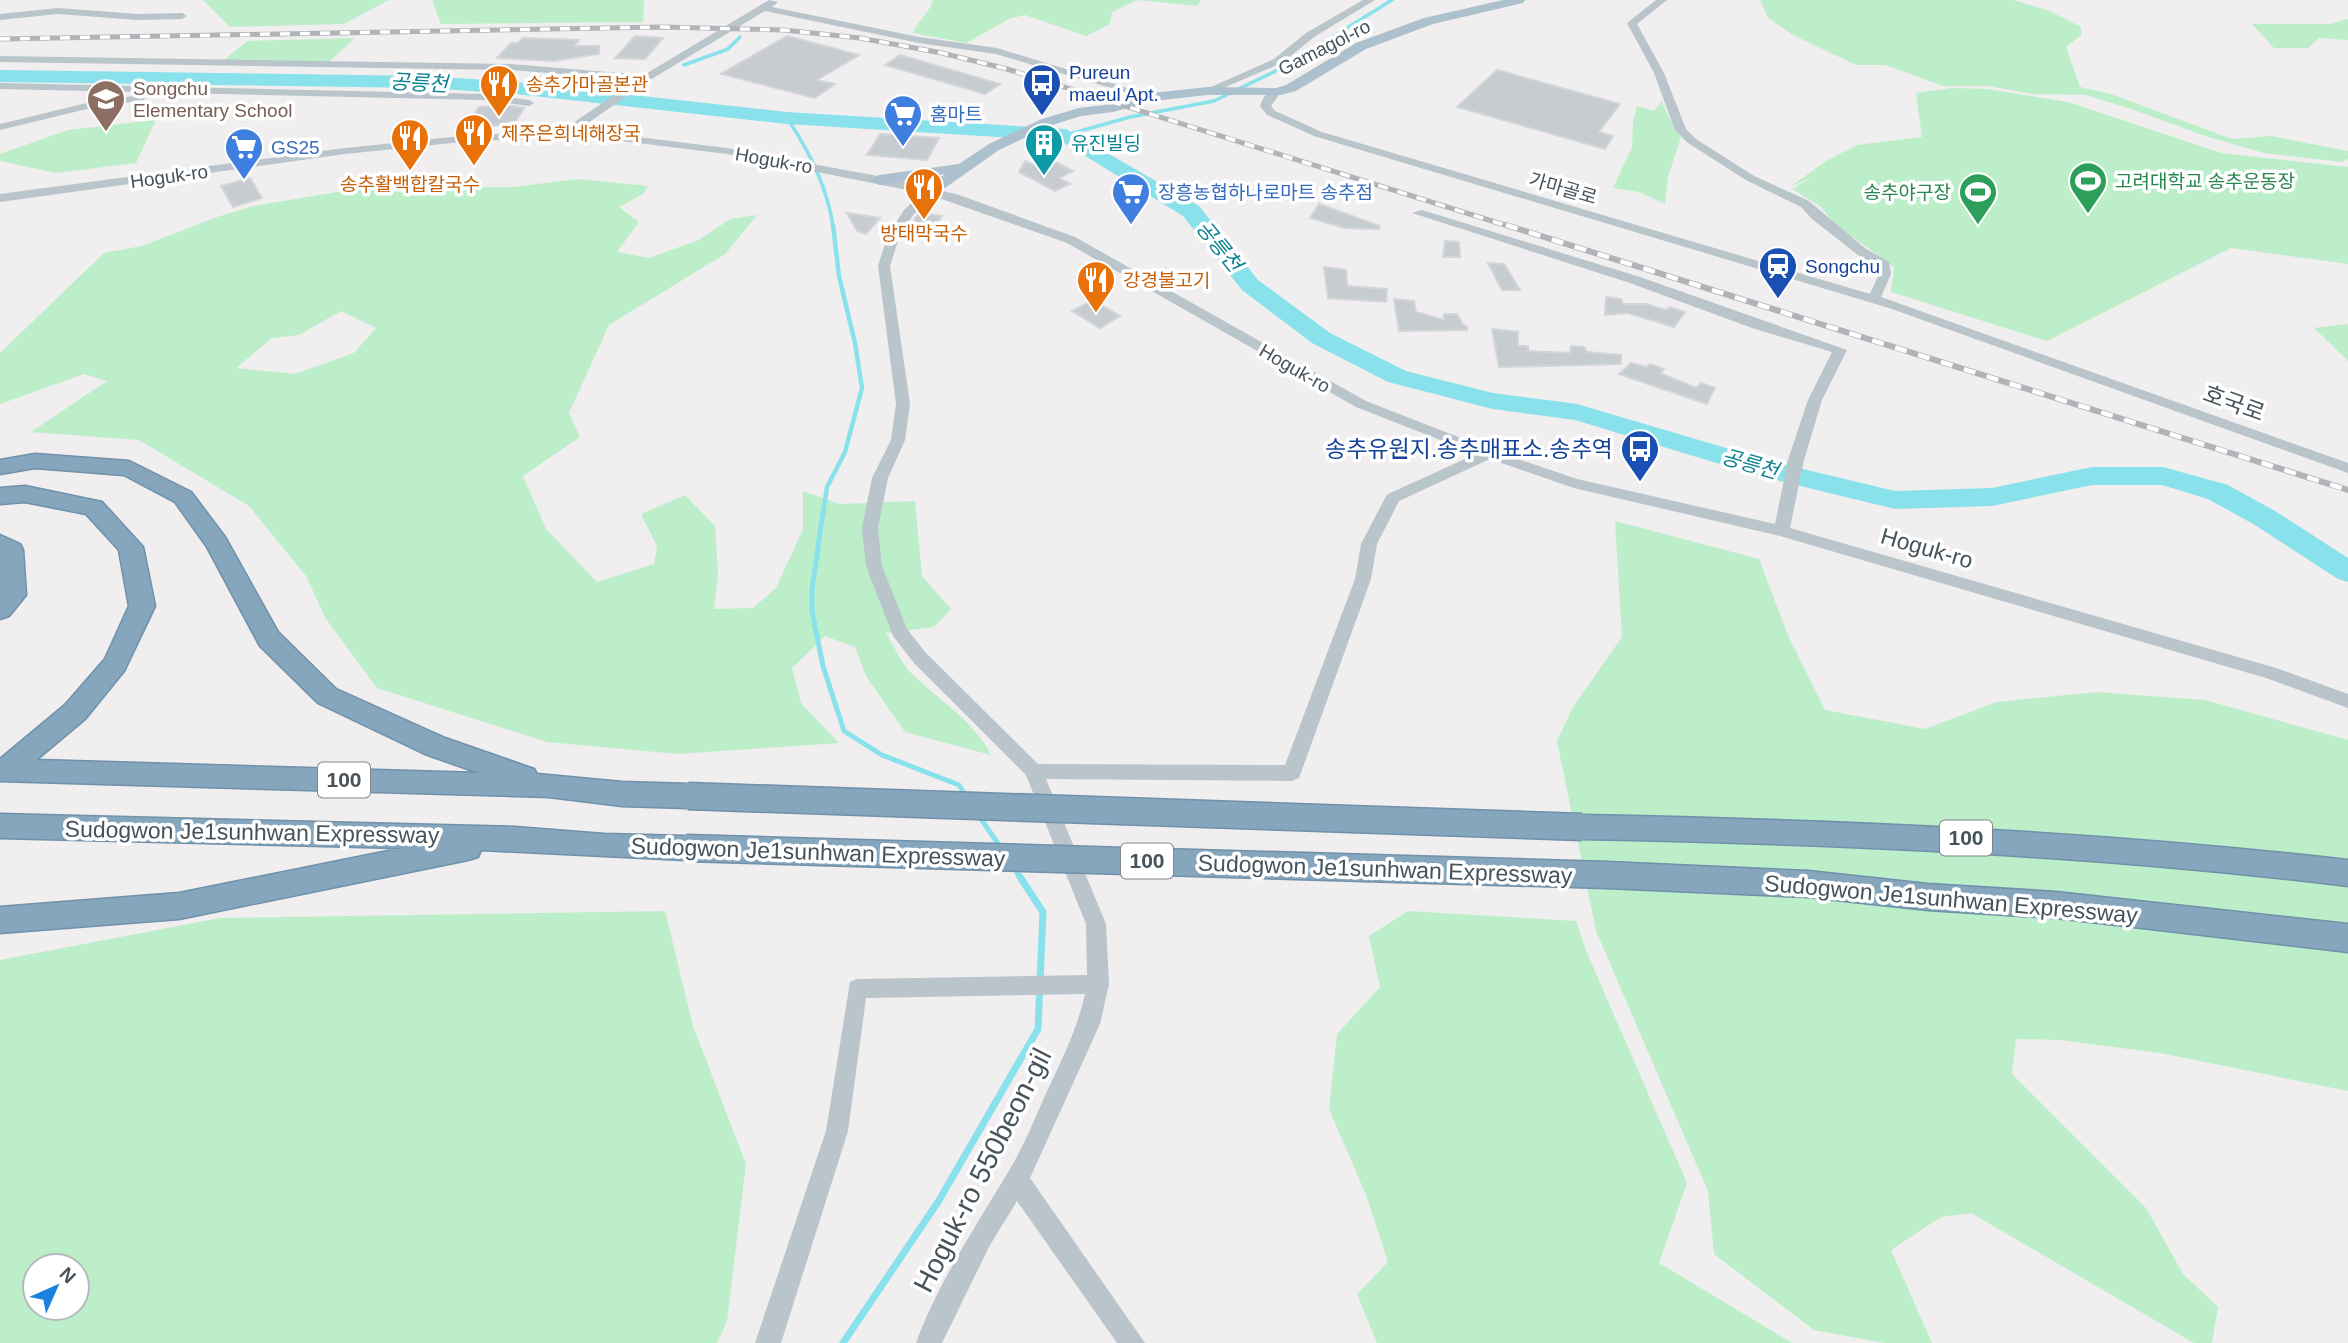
<svg xmlns="http://www.w3.org/2000/svg" width="2348" height="1343" font-family="Helvetica,'Noto Sans KR',sans-serif">
  <rect width="100%" height="100%" fill="#f0eeee"/>
  <!-- green -->
  <path fill="#bceeca" fill-rule="evenodd" d="M203 0H389L344 24 230 27Z
    M432 0H644L643 22 441 24Z
    M933 0H1201L1198 6 1137 0 1112 12 1110 24 1086 36 1025 15 1011 18 966 43 913 33C918 20 929 14 933 0Z
    M1760 0H2013L2047 10 2081 27V35L2066 47 2080 87 2111 94 2232 139 2271 136 2348 151V159L2342 162 2264 153 2205 136 2134 110 2086 95 2034 94 1988 86H1943L1885 65H1856L1793 35 1768 18Z
    M2348 19V40L2319 38 2308 48H2274L2252 24H2329Z
    M355 38 328 63 223 61 247 41Z
    M1952 88 1988 89 2068 102 2221 153 2348 167V264L2231 248 2047 341 1891 292 1894 267 1836 225 1820 206 1792 189 1812 177 1790 187 1826 161 1857 145 1922 137 1916 93Z
    M1662 101 1667 114 1681 137 1668 177 1665 204 1639 192 1613 188 1632 147 1633 121 1637 106 1654 111Z
    M156 120 136 163 56 173 0 161V154L68 130Z
    M578 179 648 186 643 194 619 207 639 222 617 252 649 258 699 240 730 219 757 215 725 254 609 325 569 413 580 437 523 476 546 529 597 582 654 564 657 546 641 514 685 495 715 526 718 576 714 609 753 608 776 588 803 529V491L840 504 915 501 922 576 951 609 934 627 886 633C894 646 901 663 912 674 940 701 973 720 991 755L905 732 866 676 855 647 825 636 792 668 801 703 839 743 678 754 547 742 377 688 326 619 306 576 249 506 139 440 31 432 107 381 84 374 0 404V353L104 253 142 246 217 217 254 206 367 187H513ZM341 311 376 328 354 353 295 374 236 368 272 338 299 335Z
    M2348 324V361L2314 328Z
    M1615 521 1759 559 1787 633 1825 710 1925 729 1997 702 2096 692 2205 700 2348 740V1091L2160 1053 2060 1040 2016 1039 2012 1074 2146 1208 2183 1274 2218 1307 2212 1343H2194L1971 1213 1941 1217 1891 1250 1932 1343H1884L1814 1330 1714 1254 1708 1191 1596 931 1557 741 1573 707 1622 637Z
    M665 911 693 1026 746 1164 727 1321 717 1343H0V960L220 918ZM77 1266V1308H35V1266Z
    M1408 911 1576 921 1587 953 1687 1183 1659 1263 1792 1343H1377L1357 1294 1388 1262 1366 1195 1329 1109 1337 1034 1380 987 1369 936Z"/>
  <g fill="none" stroke-linecap="round" stroke-linejoin="round">
    <!-- stream-far3 -->
    <path stroke="#89e1eb" stroke-width="3.5" d="M684 65 728 49 740 37
      M574 95 625 82
      M787 118C808 149 828 189 833 227
      M1066 135 1130 117 1214 101 1286 66 1392 0"/>
    <!-- stream-far2 -->
    <path stroke="#89e1eb" stroke-width="4.5" d="M823 514 827 487 845 452 862 388 855 343 839 276 833 225"/>
    <!-- stream-far1 -->
    <path stroke="#89e1eb" stroke-width="5" d="M823 512 812 589V611L823 666 844 731 882 755 959 785 966 796
      M979 816 1001 848
      M1012 865 1021 879"/>
    <!-- stream -->
    <path stroke="#89e1eb" stroke-width="7" d="M843 1343 938 1202 1038 1029 1043 912 1020 877"/>
    <!-- river -->
    <path fill="#89e1eb" fill-rule="evenodd" d="M0 70 425 76 516 82 787 112 1066 129 1199 206 1258 280 1330 333 1406 371 1493 393 1577 404 1770 461 1895 491 1992 488 2092 467H2163L2228 485 2275 511 2348 558V582L2338 579 2255 525 2208 499 2162 485H2092L1992 506 1895 509 1756 475 1575 420 1493 409 1388 382 1312 343 1242 290 1183 216 1061 141 787 124 516 94 425 88 0 82Z"/>
  </g>
  <!-- building -->
  <path fill="#c7ccd1" stroke="#d2d5d9" stroke-width="2" d="M635 36 663 38 645 59 615 58Z
    M787 36 859 55 817 80 835 84 815 98 721 74Z
    M523 38 579 40 574 46H599V54L553 61 497 58 511 43H518Z
    M900 55 1000 84 985 94 885 65Z
    M1497 70 1620 104 1599 132 1613 136 1605 149 1457 107Z
    M512 106 524 108 516 121 509 125 466 126 479 107Z
    M880 134 939 138 927 160 867 155Z
    M1025 161 1040 168 1054 161 1073 171 1059 178 1070 184 1055 191 1019 172Z
    M250 178 262 198 233 207 221 186Z
    M1319 204 1380 226 1379 229 1345 228 1310 218Z
    M847 213 880 218 866 234 857 231Z
    M919 213 942 216 933 229 909 226Z
    M1445 241 1459 242 1460 257H1443Z
    M1488 263 1504 264 1520 290H1502Z
    M1324 267 1346 270 1347 286 1387 289 1386 302 1328 298Z
    M1606 297 1621 299 1623 304H1646L1666 310 1670 307 1685 312 1674 327 1628 313 1605 315Z
    M1394 299 1414 301 1416 312 1444 320V314H1457L1463 325 1467 326V330L1399 331Z
    M1093 300 1120 316 1100 328 1072 311Z
    M1492 329 1518 332V346H1528V351L1570 353 1571 346 1584 347 1587 352 1621 355V364L1499 367Z
    M1631 363 1646 367 1650 364 1664 369 1660 373 1696 388 1701 383 1715 388 1707 404 1619 374Z"/>
  <g fill="none" stroke-linecap="round" stroke-linejoin="round">
    <defs>
      <path id="highway" d="M35 454 129 461 191 492 225 537 278 632 336 689 445 738 534 769 537 774 622 782 688 784 698 788 702 796 698 804 688 808 622 806 549 797 0 781V759L65 705 105 659 129 606 119 550 86 514 25 502 0 504V488L25 486 102 502 143 547 155 606 124 671 85 719 36 760 479 773 425 754 318 703 260 646 207 547 175 502 124 475 35 468 0 474V460Z
        M0 535 20 544 23 550 26 595 9 616 0 619Z
        M0 814 515 827 604 834 686 836 696 839 701 848 696 857 686 860 481 850 478 857 468 860 179 919 0 933V907L179 893 403 848 0 838Z
        M1582 815C1838 820 2093 831 2348 860V886C2093 855 1838 844 1582 839L1572 836 1568 827 1572 818Z
        M1607 862 1808 871 1928 884 2056 892 2348 924V952L2056 918 1928 910 1808 897 1607 888 1596 884 1592 875 1596 866Z"/>
    </defs>
    <!-- highway casing -->
    <use href="#highway" stroke="#7091a9" stroke-width="3"/>
    <!-- minor -->
    <path fill="#b9c4cb" fill-rule="evenodd" d="M769 0 778 2 772 7 919 37 997 48 1157 97 1148 99 996 54 919 43 765 11 650 80 575 132H597L727 148 899 180 959 195 1075 237 1366 401 1494 451 1577 479 1775 524 1788 460 1808 400 1832 352 1752 328 1630 283 1412 213 1422 210 1640 277 1847 350 1822 400 1804 460 1790 528 2276 668 2348 694V708L2266 678 1780 536 1574 488 1490 459 1399 501 1377 544 1371 579 1299 778 1292 781 1046 779 1106 924 1109 984 1100 1024 1030 1178 1145 1343H1117L1017 1201 990 1245 942 1343H916C938 1283 974 1229 1007 1174 1022 1150 1033 1123 1044 1098 1060 1063 1077 1031 1085 994L866 998 848 1131 781 1343H755L826 1131 850 982 857 979 1087 975 1086 924 1026 775 914 663 893 636 866 566 862 528 872 478 891 440 896 404 878 266 888 235 904 210 922 193 727 154 597 138H563L472 141 345 154 0 202V194L345 148 472 135 560 132 636 80 511 70 0 62V56L511 64 644 75ZM933 196 1067 243 1356 407 1476 454 1388 494 1385 498 1361 544 1355 579 1285 765 1038 764 926 653 907 629 882 566 878 528 888 478 905 440 910 404 890 266 900 235 913 215Z
      M1363 0H1375L1314 37 1282 63 1211 93 1202 91 1274 59 1306 33Z
      M1656 0H1667L1637 24 1664 73 1686 129 1696 139 1754 176 1809 201 1866 249 1889 262 1891 274 1881 297 2348 463V473L1889 308 1314 136 1267 115 1260 106C1263 97 1269 87 1280 90L1281 92 1271 106 1275 111 1322 132 1870 294 1879 274 1878 267 1858 255 1812 219 1801 207 1746 180 1688 143 1675 130 1654 73 1627 23Z
      M58 8 138 14 182 13 187 16 182 19 138 20 58 14 0 20V14Z
      M0 83 482 94 529 100 534 103 529 106 482 100 0 89Z
      M140 95 145 98 144 100 91 108 0 130V124L91 102Z"/>
    <!-- major -->
    <path fill="#adc0cd" fill-rule="evenodd" d="M1503 0H1525L1523 3 1433 24 1366 49 1296 91 1281 95H1207L1153 101 1113 112 1081 116 1052 125 999 150 935 195H925L922 192 945 174 879 185 871 180 879 175 959 164 989 144 1042 119 1079 108 1112 104 1152 93 1207 87 1276 88 1286 85 1356 43 1424 18Z"/>
    <!-- highway -->
    <use href="#highway" fill="#85a6bd" fill-rule="evenodd"/>
    <defs>
      <path id="rail-far1" d="M0 39 663 27 784 30 860 38 942 53 1007 69 1511 227"/>
      <path id="rail" d="M1506 225 2348 490"/>
    </defs>
    <!-- rail-far1 casing -->
    <use href="#rail-far1" stroke="#b0b4b8" stroke-width="5"/>
    <!-- rail casing -->
    <use href="#rail" stroke="#b0b4b8" stroke-width="6"/>
    <!-- rail-far1 -->
    <use href="#rail-far1" stroke="#fff" stroke-width="3.5" stroke-dasharray="10" stroke-linecap="butt"/>
    <!-- rail -->
    <use href="#rail" stroke="#fff" stroke-width="4.5" stroke-dasharray="12" stroke-linecap="butt"/>
    <defs>
      <path id="highway-bridge" d="M688 796 1582 827
        M686 848 1607 875"/>
    </defs>
    <!-- highway-bridge casing -->
    <use href="#highway-bridge" stroke="#7091a9" stroke-width="29" stroke-linecap="butt"/>
    <!-- highway-bridge -->
    <use href="#highway-bridge" stroke="#85a6bd" stroke-width="26"/>
  </g>
  <!-- icons -->
  <defs>
    <symbol id="bus-pin" viewBox="-11 -11 22 30"><path d="M0 17L-7.5 6A9.5 9.5 0 1 1 7.5 6Z" fill="#1a4fb4" stroke="#fff"/><path d="M-5-6H5V4H4V6H2V4H-2V6H-4V4H-5ZM-3.5-4V0h7V-4ZM-3.5 1.2v1.5H-2V1.2ZM2 1.2v1.5H3.5V1.2Z" fill="#fff"/></symbol>
    <symbol id="restaurant-pin" viewBox="-11 -11 22 30"><path d="M0 17L-7.5 6A9.5 9.5 0 1 1 7.5 6Z" fill="#e8710a" stroke="#fff"/><path d="M-5-6h1v4h1v-4h1v4h1v-4h1v5L-1.5 .5V6h-2V.5L-5-1ZM5-6V6H3V1.5H1.5Q1.5-4 5-6Z" fill="#fff"/></symbol>
    <symbol id="school-pin" viewBox="-11 -11 22 30"><path d="M0 17L-7.5 6A9.5 9.5 0 1 1 7.5 6Z" fill="#8d6e63" stroke="#fff"/><path d="M0-5L7-2L0 1L-7-2ZM-4 1L0 2.5L4 1V4Q0 6-4 4Z" fill="#fff"/></symbol>
    <symbol id="supermarket-pin" viewBox="-11 -11 22 30"><path d="M0 17L-7.5 6A9.5 9.5 0 1 1 7.5 6Z" fill="#3f7fe0" stroke="#fff"/><path d="M-6-5.5h2.5l.6 2H6L4.5 2H-2.5L-4.4-4H-6ZM-1.5 3.2a1.3 1.3 0 1 0 .1 0ZM3 3.2a1.3 1.3 0 1 0 .1 0Z" fill="#fff"/></symbol>
    <symbol id="building-pin" viewBox="-11 -11 22 30"><path d="M0 17L-7.5 6A9.5 9.5 0 1 1 7.5 6Z" fill="#0f9aa8" stroke="#fff"/><path d="M-4-6H4V6H1V3H-1V6H-4ZM-2.5-4.3h1.7v1.8h-1.7ZM.8-4.3h1.7v1.8H.8ZM-2.5-1h1.7V.8h-1.7ZM.8-1h1.7V.8H.8Z" fill="#fff"/></symbol>
    <symbol id="stadium-pin" viewBox="-11 -11 22 30"><path d="M0 17L-7.5 6A9.5 9.5 0 1 1 7.5 6Z" fill="#2e9e5b" stroke="#fff"/><path d="M0-5a6.5 5 0 1 0 0 10a6.5 5 0 1 0 0-10ZM-3.5-1.8h7v3.6h-7Z" fill="#fff"/></symbol>
    <symbol id="station-pin" viewBox="-11 -11 22 30"><path d="M0 17L-7.5 6A9.5 9.5 0 1 1 7.5 6Z" fill="#1a4fb4" stroke="#fff"/><path d="M-3-6H3Q5-6 5-4V2Q5 4 3 4L4.5 6H3L1.5 4h-3L-3 6H-4.5L-3 4Q-5 4-5 2V-4Q-5-6-3-6ZM-3.5-4v3h7v-3ZM-3.5 1v1.5H-2V1ZM2 1v1.5H3.5V1Z" fill="#fff"/></symbol>
  </defs>
  <g fill-rule="evenodd">
    <use href="#bus-pin" x="1020" y="61" width="44" height="60"/>
    <use href="#restaurant-pin" x="477" y="62" width="44" height="60"/>
    <use href="#school-pin" x="84" y="77" width="44" height="60"/>
    <use href="#supermarket-pin" x="881" y="92" width="44" height="60"/>
    <use href="#restaurant-pin" x="452" y="111" width="44" height="60"/>
    <use href="#restaurant-pin" x="388" y="116" width="44" height="60"/>
    <use href="#building-pin" x="1022" y="121" width="44" height="60"/>
    <use href="#supermarket-pin" x="222" y="125" width="44" height="60"/>
    <use href="#stadium-pin" x="2066" y="159" width="44" height="60"/>
    <use href="#restaurant-pin" x="902" y="165" width="44" height="60"/>
    <use href="#supermarket-pin" x="1109" y="170" width="44" height="60"/>
    <use href="#stadium-pin" x="1956" y="170" width="44" height="60"/>
    <use href="#station-pin" x="1756" y="244" width="44" height="60"/>
    <use href="#restaurant-pin" x="1074" y="258" width="44" height="60"/>
    <use href="#bus-pin" x="1618" y="427" width="44" height="60"/>
  </g>
  <g text-anchor="middle" stroke-width="7" stroke-linejoin="round" paint-order="stroke">
    <!-- far-street labels -->
    <g font-size="19" fill="#46535b" stroke="#fff">
      <text transform="translate(1324 47) rotate(-27)" y="7">Gamagol-ro</text>
      <text transform="translate(774 160) rotate(10)" y="7">Hoguk-ro</text>
      <text transform="translate(169 176) rotate(-8)" y="7">Hoguk-ro</text>
      <text transform="translate(1563 188) rotate(16)" y="7">가마골로</text>
      <text transform="translate(1295 368) rotate(30)" y="7">Hoguk-ro</text>
    </g>
    <!-- far-transit labels -->
    <g font-size="19" fill="#164399" stroke="#fff" text-anchor="start">
      <text x="1069" y="79">Pureun<tspan x="1069" dy="22">maeul Apt.</tspan></text>
      <text x="1805" y="273">Songchu</text>
    </g>
    <!-- far-food labels -->
    <g font-size="19" fill="#c56008" stroke="#fff" text-anchor="start">
      <text x="526" y="91">송추가마골본관</text>
      <text x="501" y="140">제주은희네해장국</text>
      <text x="410" y="191" text-anchor="middle">송추활백합칼국수</text>
      <text x="924" y="240" text-anchor="middle">방태막국수</text>
      <text x="1123" y="287">강경불고기</text>
    </g>
    <!-- far-education labels -->
    <g font-size="19" fill="#785e54" stroke="#fff" text-anchor="start">
      <text x="133" y="95">Songchu<tspan x="133" dy="22">Elementary School</tspan></text>
    </g>
    <!-- far-shop labels -->
    <g font-size="19" fill="#366cbe" stroke="#fff" text-anchor="start">
      <text x="930" y="121">홈마트</text>
      <text x="271" y="154">GS25</text>
      <text x="1158" y="199">장흥농협하나로마트 송추점</text>
    </g>
    <!-- far-culture labels -->
    <g font-size="19" fill="#0d838f" stroke="#fff" text-anchor="start">
      <text x="1071" y="150">유진빌딩</text>
    </g>
    <!-- far-leisure labels -->
    <g font-size="19" fill="#27864d" stroke="#fff" text-anchor="start">
      <text x="2115" y="188">고려대학교 송추운동장</text>
      <text x="1951" y="199" text-anchor="end">송추야구장</text>
    </g>
    <!-- far-water labels -->
    <g font-size="21" font-style="italic" fill="#0d8291" stroke="#fff">
      <text transform="translate(419 83) rotate(3)" y="7">공릉천</text>
      <text transform="translate(1219 246) rotate(51)" y="7">공릉천</text>
      <text transform="translate(1750 464) rotate(16)" y="7">공릉천</text>
    </g>
    <!-- shield labels -->
    <g fill="#fff" stroke="#7e878c" stroke-width="2">
      <rect x="318" y="762.5" width="52" height="35" rx="5"/>
      <rect x="1940" y="820.5" width="52" height="35" rx="5"/>
      <rect x="1121" y="843.5" width="52" height="35" rx="5"/>
    </g>
    <g font-size="21" font-weight="bold" fill="#46535b">
      <text x="344" y="787">100</text>
      <text x="1966" y="845">100</text>
      <text x="1147" y="868">100</text>
    </g>
    <!-- street labels -->
    <g font-size="23" fill="#46535b" stroke="#fff">
      <text transform="translate(2234 403) rotate(20)" y="8">호국로</text>
      <text transform="translate(1927 548) rotate(16)" y="8">Hoguk-ro</text>
      <text transform="translate(252 832) rotate(1)" y="8">Sudogwon Je1sunhwan Expressway</text>
      <text transform="translate(818 852) rotate(2)" y="8">Sudogwon Je1sunhwan Expressway</text>
      <text transform="translate(1385 869) rotate(2)" y="8">Sudogwon Je1sunhwan Expressway</text>
      <text transform="translate(1951 899) rotate(5)" y="8">Sudogwon Je1sunhwan Expressway</text>
    </g>
    <!-- transit labels -->
    <g font-size="23" fill="#164399" stroke="#fff" text-anchor="end">
      <text x="1613" y="457">송추유원지.송추매표소.송추역</text>
    </g>
    <!-- near-street labels -->
    <g font-size="28" fill="#46535b" stroke="#fff">
      <text transform="translate(982 1170) rotate(-63)" y="10">Hoguk-ro 550beon-gil</text>
    </g>
  </g>
  <!-- north arrow -->
  <g transform="translate(56 1287) rotate(45)"><circle r="33" fill="#ffffff" stroke="#b5babd" stroke-width="2"/>
  <path d="M0-5L12 26L0 18L-12 26Z" fill="#1983df"/>
  <text y="-10" font-size="19" font-weight="bold" text-anchor="middle" fill="#46535b">N</text>
  </g>
</svg>
